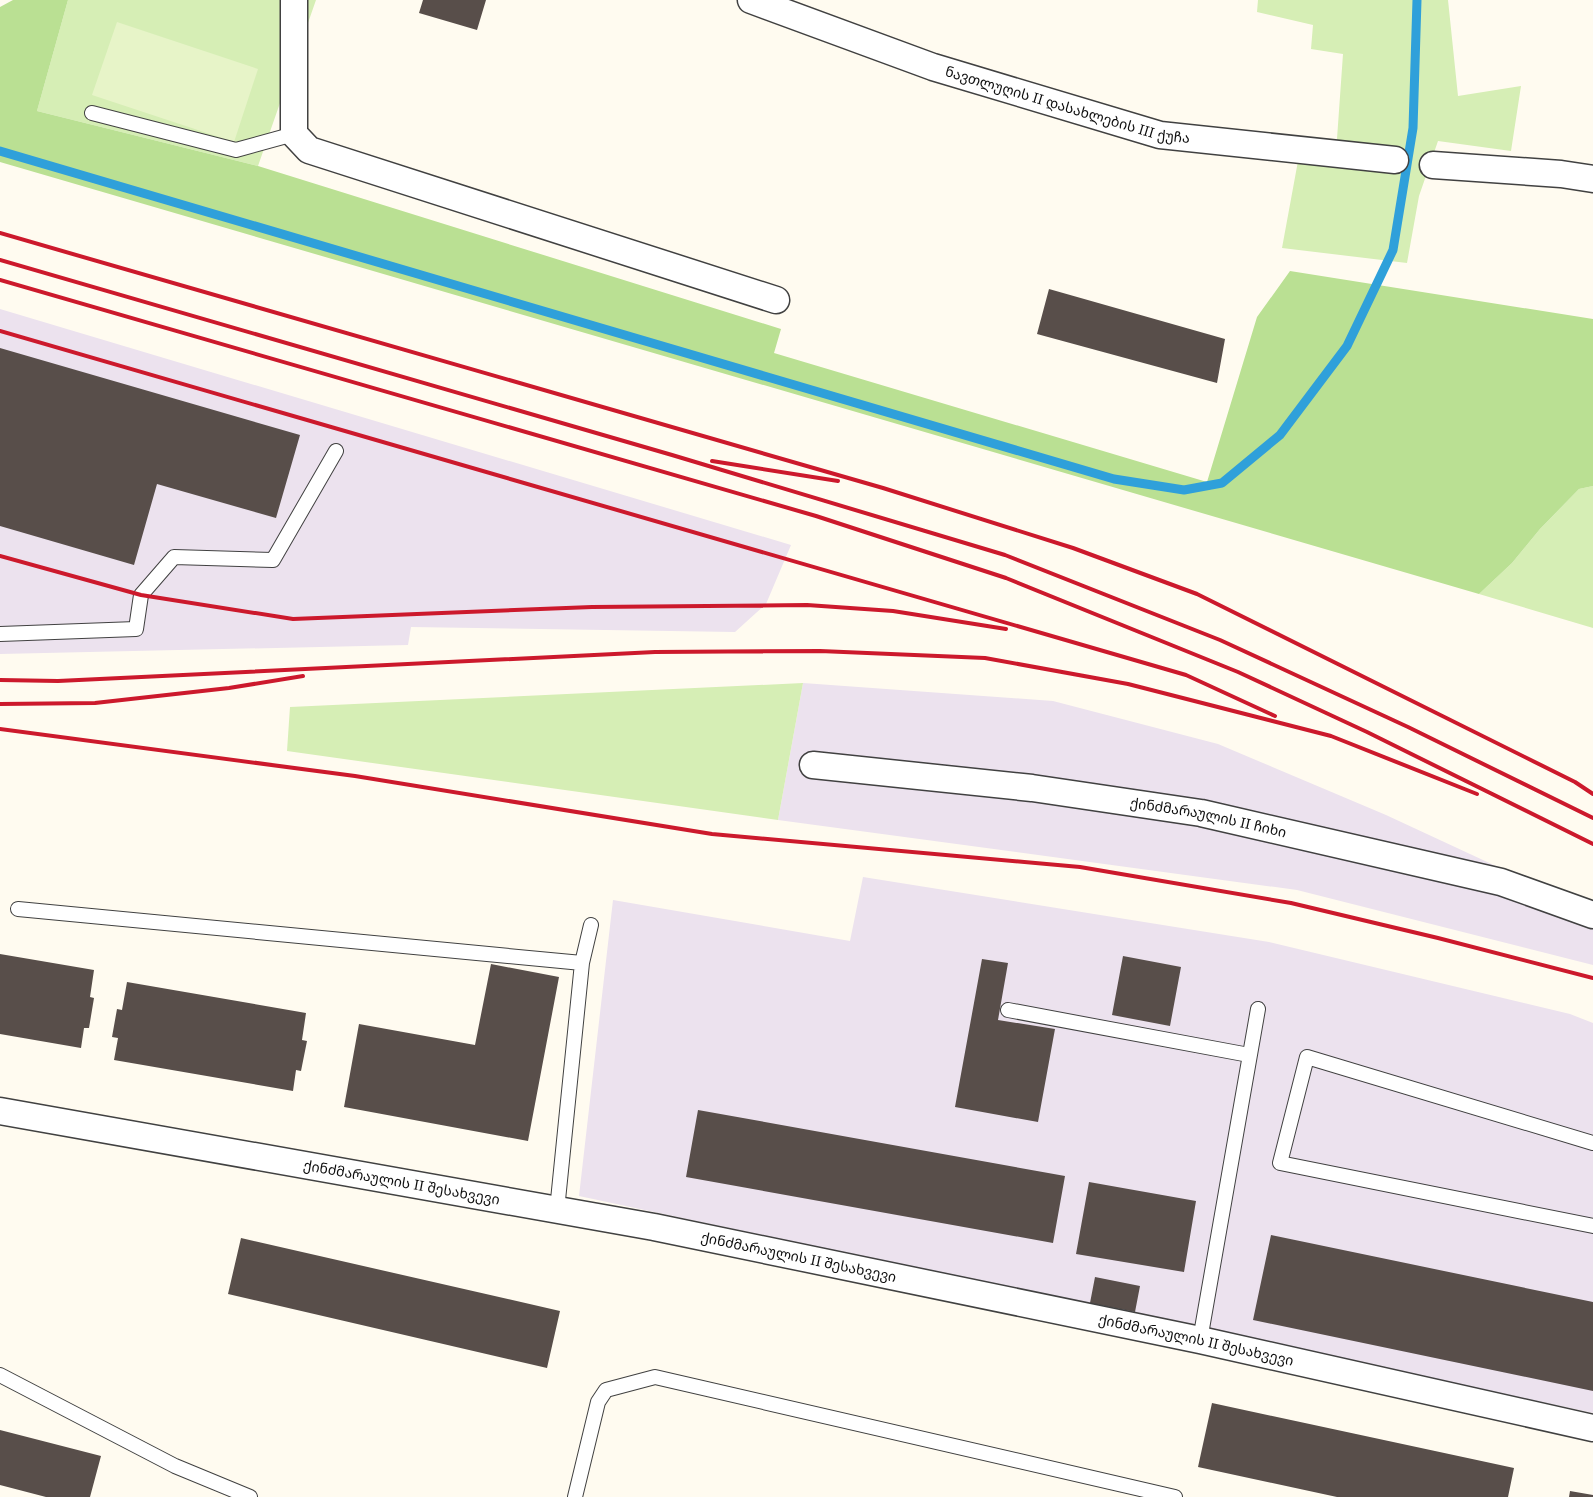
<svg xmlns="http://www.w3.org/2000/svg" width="1593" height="1497" font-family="'Roboto Serif','Noto Sans Georgian',serif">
  <rect width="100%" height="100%" fill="#fffbf0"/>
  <!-- industrial -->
  <path fill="#ece2ee" d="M0 309 791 545 766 604 735 632 411 627 408 645 0 654Z
    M803 683 1053 701 1218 744 1386 815 1593 911V965L1297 890 778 820Z
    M863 877 1269 942 1570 1014 1593 1023V1413L579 1196 613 900 850 941Z"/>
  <!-- green -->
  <path fill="#d6eeb5" d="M68 0H316L258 166 37 111Z
    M1258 0H1448L1458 96 1521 86 1511 151 1438 141 1419 196 1407 263 1282 248 1298 161 1335 167 1343 54 1311 49 1313 25 1257 12Z
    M1593 486V628L1479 594 1512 563 1540 529 1579 489Z
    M803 683 778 820 287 751 290 707Z"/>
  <!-- forest -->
  <path fill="#bae093" d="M13 0H68L37 111 258 166 781 329 774 353 1207 482 1257 317 1290 271 1593 319V486L1579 489 1540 529 1512 563 1479 594 0 162V7Z"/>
  <!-- pitch -->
  <path fill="#e7f4c8" d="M117 22 258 69 234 142 92 95Z"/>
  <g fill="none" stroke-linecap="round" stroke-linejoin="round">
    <!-- stream -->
    <path stroke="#2fa0da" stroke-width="9" d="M0 151 1114 479 1184 490 1222 483 1280 435 1347 346 1393 250 1413 128 1417 0"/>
  </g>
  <!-- building -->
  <path fill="#584e4a" d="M423 0H486L477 30 419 13Z
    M1049 289 1225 339 1217 383 1037 334Z
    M0 348 300 435 276 518 157 484 134 565 0 526Z
    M0 954 94 970 90 997 94 998 89 1028H84L81 1048 0 1034Z
    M1123 956 1181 967 1170 1026 1112 1015Z
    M982 959 1008 963 998 1020 1055 1029 1038 1122 955 1107Z
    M491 964 559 977 528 1141 344 1107 359 1024 475 1045Z
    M127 982 306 1013 302 1040 307 1041 301 1071 296 1070 293 1091 114 1060 118 1038 112 1037 117 1009 122 1010Z
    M698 1110 1065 1176 1053 1243 686 1177Z
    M1089 1182 1196 1201 1184 1272 1076 1254Z
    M1271 1235 1593 1302V1391L1253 1320Z
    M241 1238 560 1311 547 1368 228 1294Z
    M1095 1277 1140 1286 1135 1312 1090 1303Z
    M1212 1403 1514 1468 1508 1497H1337L1198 1467Z
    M0 1430 101 1456 90 1497H46L0 1485Z
    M1570 1491 1593 1495V1497H1569Z"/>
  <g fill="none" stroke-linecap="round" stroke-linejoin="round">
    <defs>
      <path id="service" d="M92 113 236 150 294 134
        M0 634 136 629 141 595 174 557 273 560 336 451
        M18 909 582 963
        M1008 1010 1249 1055
        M1593 1143 1307 1057 1280 1163 1593 1226
        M557 1210 582 963 591 925
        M1200 1340 1258 1009
        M0 1375 175 1466 250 1497
        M575 1497 598 1402 606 1390 655 1377 1175 1497"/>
      <g id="minor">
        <path d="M294 0V134L309 150 776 300"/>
        <path id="s1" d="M751 0 933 67 1160 135 1395 160"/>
        <path d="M1433 165 1561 174 1593 179"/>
        <path id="s2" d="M813 765 1032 788 1201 813 1501 882 1593 915"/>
        <path id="s3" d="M0 1111 654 1227 1200 1340 1593 1428"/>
      </g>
    </defs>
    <!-- service casing -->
    <use href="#service" stroke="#414141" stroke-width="16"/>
    <!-- minor casing -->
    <use href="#minor" stroke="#414141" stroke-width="29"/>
    <!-- service -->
    <use href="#service" stroke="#fff" stroke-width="14"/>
    <!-- minor -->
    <use href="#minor" stroke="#fff" stroke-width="26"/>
    <!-- rail -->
    <path stroke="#cc192c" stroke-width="4" d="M0 233 883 488 1073 548 1197 594 1575 782 1593 794
      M0 260 672 455 1005 555 1220 640 1408 727 1593 818
      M0 280 816 516 1006 578 1238 672 1367 732 1593 844
      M0 331 1186 675 1275 716
      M712 461 838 481
      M0 556 141 595 293 619 592 607 807 605 893 611 1006 629
      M0 680 58 681 655 652 820 651 985 658 1128 684 1331 736 1477 794
      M0 704 95 703 229 688 303 676
      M0 729 355 776 712 834 1080 867 1291 903 1438 938 1593 978"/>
  </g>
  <g text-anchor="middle" stroke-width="5" stroke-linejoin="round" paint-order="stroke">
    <!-- street labels -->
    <g font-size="14" fill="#0e0e0e" stroke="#fff">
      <text dy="5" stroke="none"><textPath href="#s1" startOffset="334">ნავთლუღის II დასახლების III ქუჩა</textPath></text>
      <text dy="5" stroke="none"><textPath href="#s2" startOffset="399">ქინძმარაულის II ჩიხი</textPath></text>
      <text dy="5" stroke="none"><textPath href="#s3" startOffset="408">ქინძმარაულის II შესახვევი</textPath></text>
      <text dy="5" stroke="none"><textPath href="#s3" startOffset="812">ქინძმარაულის II შესახვევი</textPath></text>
      <text dy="5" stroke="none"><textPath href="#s3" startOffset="1218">ქინძმარაულის II შესახვევი</textPath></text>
    </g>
  </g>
</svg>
